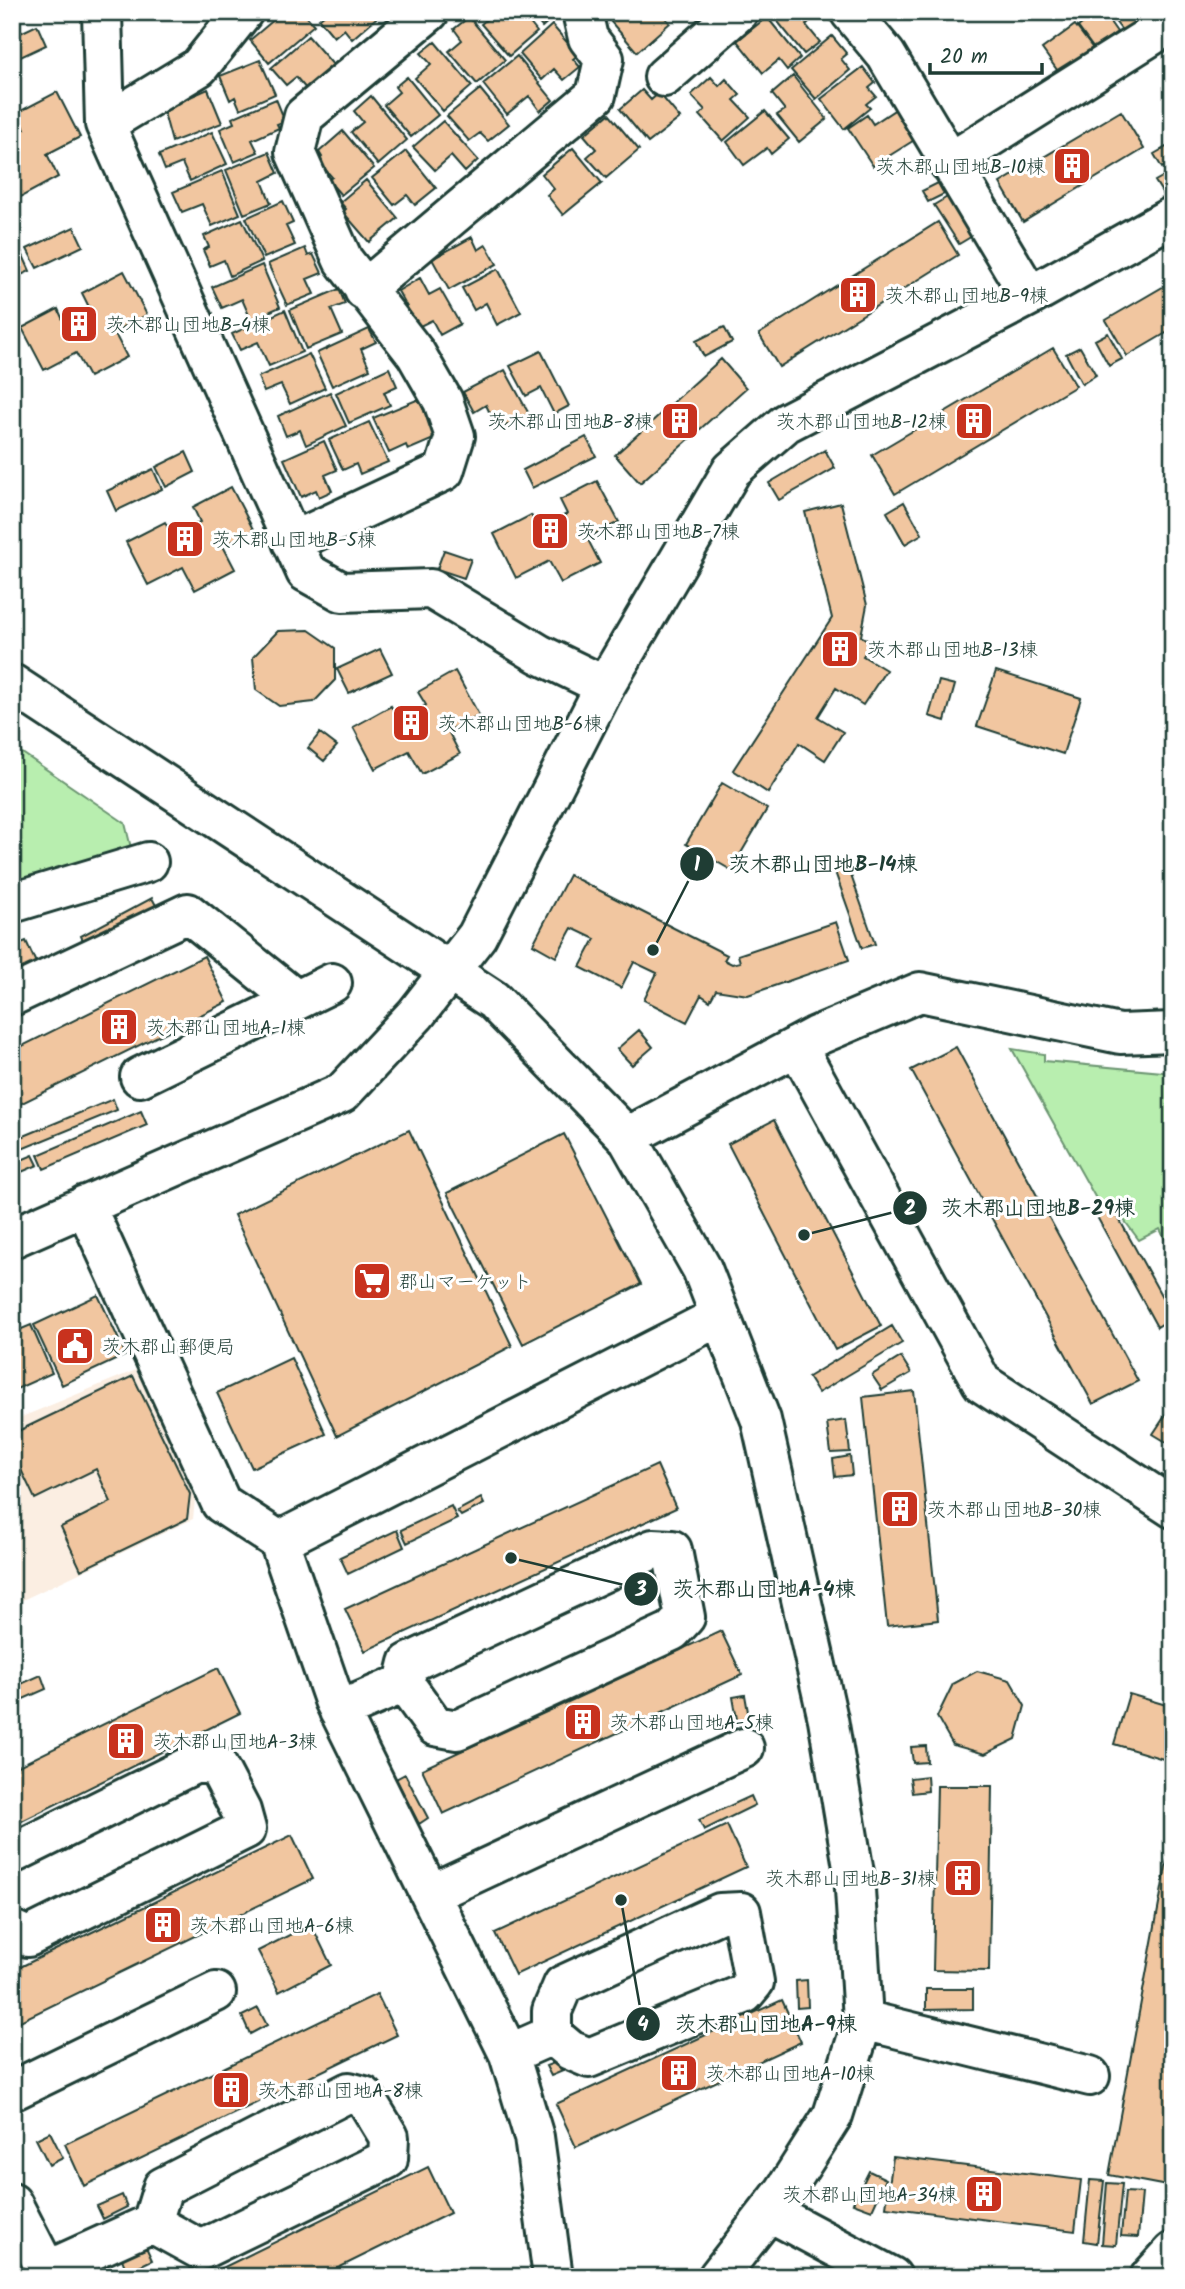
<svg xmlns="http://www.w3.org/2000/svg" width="1185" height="2289" font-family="Kalam,'Klee One',sans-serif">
  <rect width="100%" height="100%" fill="#fff"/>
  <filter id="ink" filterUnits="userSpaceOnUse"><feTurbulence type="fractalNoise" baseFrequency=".0143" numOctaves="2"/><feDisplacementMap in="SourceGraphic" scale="14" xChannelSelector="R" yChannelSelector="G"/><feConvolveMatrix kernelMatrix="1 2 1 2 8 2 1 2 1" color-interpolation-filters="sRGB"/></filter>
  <g filter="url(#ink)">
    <!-- built -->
    <path fill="#fbeee2" d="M136 1370 196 1490 193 1519 12 1605V1421Z"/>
    <!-- green -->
    <path fill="#b8eeaf" stroke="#6c9672" stroke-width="2" d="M12 746 125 823 132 852 12 888Z
      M1012 1049 1044 1054V1061L1173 1073V1256L1160 1229 1139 1240 1109 1200 1099 1204Z"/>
    <!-- building -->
    <path fill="#f1c6a0" stroke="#1f3d34" stroke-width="2" d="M283 12H303L314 25 269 63 250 40Z
      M327 12H381L382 13 352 39 344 29 334 37 319 19Z
      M495 12H521L537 32 509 56 481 24Z
      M530 12H559L542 27Z
      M621 12H660L670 23 637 52 611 22Z
      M770 12H818L806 25 820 42 804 54Z
      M1098 12H1103L1117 32 1094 49 1078 27Z
      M1108 12H1144L1147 16 1124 33Z
      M469 17 505 60 477 84 449 51 462 40 454 29Z
      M767 17 800 58 787 70 779 60 763 73 737 41Z
      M37 25 46 45 12 61V37Z
      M552 25 578 55 573 59 580 67 564 80 554 69 542 80 520 54Z
      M1075 25 1094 50 1060 74 1042 49Z
      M308 36 335 67 307 90 296 77 286 85 271 68Z
      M832 36 847 54 841 59 850 70 816 99 791 70Z
      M435 42 472 86 443 111 415 78 431 64 421 53Z
      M517 56 553 100 540 111 529 96 507 114 483 84Z
      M260 60 275 94 240 109 235 97 230 100 220 76Z
      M863 67 875 83 869 88 876 96 866 104 870 108 844 129 821 99Z
      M793 76 827 119 799 142 777 115 785 110 772 94Z
      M407 77 438 115 411 137 384 105 399 92 395 87Z
      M711 77 719 86 726 79 740 95 734 100 750 117 723 141 700 115 705 110 691 95Z
      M208 89 222 123 172 142 163 109Z
      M480 89 509 124 488 141 480 133 469 141 447 116Z
      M642 90 651 100 659 93 680 118 648 143 620 109Z
      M57 92 80 137 47 154 58 177 21 197 12 179V135L25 129 17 113Z
      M371 96 407 140 378 165 351 132 363 122 354 111Z
      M276 99 285 121 277 124 279 128 252 140 258 152 234 162 220 129 234 123 232 118Z
      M896 109 916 139 873 166 848 128 867 115 873 124Z
      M765 111 789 139 771 154 767 148 744 165 727 142Z
      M1121 111 1144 149 1023 222 1000 183Z
      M609 114 639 150 606 178 587 157 596 149 584 135Z
      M443 121 478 160 465 172 451 156 435 170 413 147Z
      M343 131 374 168 341 195 328 180 332 177 318 161 322 157 319 152Z
      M212 132 227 164 190 181 182 163 165 170 159 155Z
      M1168 146 1173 162 1162 168 1154 154Z
      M573 148 602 183 563 215 547 195 554 189 542 174Z
      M406 151 436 188 415 205 407 195 394 205 372 178Z
      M269 152 278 173 262 181 271 203 244 214 226 170Z
      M222 171 240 214 212 226 202 204 182 212 173 192Z
      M1173 171V192L1165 197 1155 181Z
      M366 180 398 218 369 242 343 212 346 209 340 202Z
      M938 183 944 194 928 202 922 191Z
      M949 196 974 235 959 244 934 205Z
      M283 201 293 223 286 226 295 245 264 258 246 218Z
      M242 219 262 261 230 276 224 260 210 266 203 250 209 247 204 236Z
      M938 222 958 255 779 367 759 334Z
      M74 227 83 246 37 268 27 249Z
      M472 237 478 250 486 245 497 264 449 290 432 259Z
      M305 248 308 256 313 254 322 273 307 279 314 294 287 305 268 264Z
      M21 251 30 271 12 279V255Z
      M262 265 280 307 251 320 242 299 222 308 212 287Z
      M498 269 521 312 497 325 486 303 474 310 462 288Z
      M124 271 147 315 114 332 127 357 89 377 76 353 44 370 22 328 58 309 63 320 89 307 82 293Z
      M420 278 429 295 440 289 460 324 440 335 432 320 418 327 398 291Z
      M1173 281V329L1127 356 1106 320Z
      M339 289 345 304 331 309 342 334 306 349 290 310Z
      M285 310 302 352 269 366 258 342 240 350 232 334Z
      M724 327 732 342 704 357 696 341Z
      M369 329 376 342 361 349 370 369 332 386 317 353Z
      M1108 333 1122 359 1109 366 1095 340Z
      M1080 347 1096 375 1082 384 1066 354Z
      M1053 348 1076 386 895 494 872 455Z
      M541 351 569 406 554 414 541 388 526 396 510 366Z
      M309 354 325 388 290 404 281 385 264 392 258 377Z
      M721 359 746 388 640 483 615 455Z
      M389 368 397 386 384 392 390 405 349 423 336 393Z
      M505 370 529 414 498 430 486 405 474 412 463 392Z
      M330 392 346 426 306 445 300 430 286 436 278 416Z
      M419 399 436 438 408 450 406 445 389 453 373 418Z
      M369 422 388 462 360 474 356 464 343 470 329 440Z
      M586 437 596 456 532 488 523 470Z
      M324 441 337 470 325 475 332 491 319 497 316 490 301 497 284 459Z
      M825 450 835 468 779 500 769 483Z
      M186 452 195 472 166 487 156 467Z
      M153 469 162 489 116 511 107 491Z
      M597 481 619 522 587 538 600 563 561 583 549 561 516 578 494 534 531 515 539 529 567 514 560 500Z
      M231 487 254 531 223 546 235 569 195 590 183 567 148 585 126 542 165 522 172 536 200 522 193 507Z
      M904 502 922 534 905 544 887 512Z
      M841 503 867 605 861 636 872 643 863 656 886 670 863 705 836 688 818 717 843 732 825 760 799 743 768 793 733 770 832 618 805 512Z
      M444 550 471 559 464 578 437 569Z
      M309 630 335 648V680L314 702 279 706 256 690 253 657 278 631Z
      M380 649 392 673 349 693 337 669Z
      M455 671 479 715 448 731 460 754 422 774 409 751 375 769 353 727 391 706 398 720 426 705 418 692Z
      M996 671 1081 698 1063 754 977 726Z
      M939 681 955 685 945 721 929 716Z
      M320 733 337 746 324 761 308 748Z
      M722 783 767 809 731 870 686 844Z
      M847 864 875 944 862 948 834 869Z
      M569 875 727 955 724 960 732 964 740 962 738 955 836 922 849 960 748 995 716 990 710 1001 701 995 687 1022 644 1000 657 973 634 962 621 988 580 967 595 939 572 928 556 957 533 944Z
      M152 898 158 909 86 947 81 936Z
      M26 941 37 965 12 977V947Z
      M204 956 227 1002 12 1108V1051Z
      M639 1030 653 1047 632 1065 617 1049Z
      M956 1047 1138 1381 1093 1404 911 1070Z
      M113 1099 117 1110 12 1153V1141Z
      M141 1111 147 1125 44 1169 38 1155Z
      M774 1120 881 1326 835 1350 728 1144Z
      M409 1130 512 1346 337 1436 234 1215Z
      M564 1134 641 1284 523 1344 447 1193Z
      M33 1155 38 1165 12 1176V1164Z
      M1112 1206 1173 1317 1157 1327 1096 1215Z
      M98 1295 126 1355 62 1385 34 1325Z
      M31 1325 52 1373 12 1391V1333Z
      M892 1326 902 1343 818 1393 808 1377Z
      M901 1357 911 1373 882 1390 872 1375Z
      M291 1358 326 1434 252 1468 217 1393Z
      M133 1376 190 1494 187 1519 81 1570 61 1527 111 1502 96 1469 35 1499 16 1459 12 1461V1434Z
      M914 1391 938 1620 887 1626 863 1397Z
      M1173 1404V1446L1153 1434Z
      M846 1420 850 1452 831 1453 827 1423Z
      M850 1456 852 1475 835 1477 833 1459Z
      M657 1465 676 1508 365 1651 345 1609Z
      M481 1498 484 1504 461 1516 457 1511Z
      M451 1506 457 1519 407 1543 401 1530Z
      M397 1530 404 1547 348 1574 340 1557Z
      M721 1631 742 1675 443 1814 422 1769Z
      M218 1668 240 1713 12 1826V1769Z
      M977 1671 1010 1680 1025 1706 1016 1739 985 1754 953 1745 937 1717 953 1684Z
      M41 1675 46 1689 12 1704V1688Z
      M1129 1694 1173 1707V1762L1114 1744Z
      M745 1695 750 1723 738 1725 733 1697Z
      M926 1746 927 1762 913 1763 911 1747Z
      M405 1774 428 1818 419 1824 396 1779Z
      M927 1776 928 1791 912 1793 910 1778Z
      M937 1786H992L989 1971 933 1970Z
      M751 1796 755 1805 704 1830 699 1820Z
      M727 1825 746 1867 515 1975 495 1933Z
      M292 1835 313 1879 12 2025V1971Z
      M1167 1861 1173 1862V2153L1167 2186 1109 2175Z
      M311 1924 331 1965 279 1992 258 1951Z
      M807 1980 808 2007 797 2008 796 1981Z
      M926 1989H973V2009L926 2010Z
      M377 1994 397 2035 84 2186 65 2144Z
      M782 2000 801 2042 576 2147 556 2104Z
      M258 2008 267 2025 250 2034 242 2016Z
      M559 2061 563 2071 551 2076 546 2066Z
      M50 2132 63 2158 49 2165 36 2139Z
      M893 2157 1081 2180 1075 2231 886 2207Z
      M428 2167 450 2213 320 2277H204Z
      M869 2171 886 2179 872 2210 853 2203Z
      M1090 2180 1104 2181 1097 2243 1084 2241Z
      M1107 2183 1122 2184 1116 2245 1102 2244Z
      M1125 2192 1142 2193 1138 2237 1121 2236Z
      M122 2195 127 2207 103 2219 97 2206Z
      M146 2247 152 2260 127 2272 122 2259Z"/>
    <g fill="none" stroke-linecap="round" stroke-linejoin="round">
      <defs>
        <path id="minor" d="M102 12 105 124
          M243 12 199 67 105 124 306 572 342 592 431 589 539 654 605 686
          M850 12 886 55 1030 296
          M664 77 738 12
          M949 163 1173 22
          M364 290 596 95 604 59 588 38 582 12
          M292 542 444 471 455 436 443 401 416 354 343 260 295 152 304 116 429 12
          M12 684 493 1000 627 1137 702 1269 761 1420 828 1719 854 1873 863 2020 833 2115 784 2192 718 2277
          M12 903 148 862
          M12 996 188 913 296 1000
          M797 1046 982 1383 1173 1508
          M140 1077 332 983
          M627 1137 816 1036 920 992 1120 1034 1173 1032
          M85 1205 221 1503 279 1541
          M12 1238 342 1093 416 1014 477 936 605 686 732 470 786 423 1030 296 1173 216
          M339 1711 404 1683 409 1663 653 1549 672 1550 685 1617 672 1631 457 1730 435 1726 404 1683
          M12 1854 198 1762 218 1767 241 1811 246 1829 28 1937 12 1930
          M430 1894 744 1748
          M863 2020 1090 2076
          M509 2054 552 2035V2011L563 1985 720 1913 741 1912 754 1982 744 1994 589 2058 570 2050 552 2035
          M12 2091 216 1992
          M12 2203 50 2277
          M770 2212 892 2277
          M46 2271 152 2223 163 2187 349 2092 364 2096 389 2137 388 2159 201 2250 152 2223
          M553 2277 534 2137 509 2054 334 1700 279 1541 720 1316
          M1150 2277 1173 2252"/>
      </defs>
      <!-- minor casing -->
      <use href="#minor" stroke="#1f3d34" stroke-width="44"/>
      <!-- minor -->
      <use href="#minor" stroke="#fff" stroke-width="38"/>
    </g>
  </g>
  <!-- icons -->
  <defs>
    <symbol id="building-square" viewBox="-11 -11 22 22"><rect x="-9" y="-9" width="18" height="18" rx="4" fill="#c8321e" stroke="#fff"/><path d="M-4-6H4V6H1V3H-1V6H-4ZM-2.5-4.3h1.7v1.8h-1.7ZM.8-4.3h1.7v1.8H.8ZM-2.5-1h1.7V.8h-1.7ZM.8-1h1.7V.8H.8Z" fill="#fff"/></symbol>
    <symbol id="supermarket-square" viewBox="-11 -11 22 22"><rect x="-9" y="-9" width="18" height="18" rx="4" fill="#c8321e" stroke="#fff"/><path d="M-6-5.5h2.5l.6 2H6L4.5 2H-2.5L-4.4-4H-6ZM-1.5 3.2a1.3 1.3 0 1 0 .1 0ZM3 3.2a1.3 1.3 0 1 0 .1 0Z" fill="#fff"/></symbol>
    <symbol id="civic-square" viewBox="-11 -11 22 22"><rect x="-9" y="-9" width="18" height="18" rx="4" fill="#c8321e" stroke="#fff"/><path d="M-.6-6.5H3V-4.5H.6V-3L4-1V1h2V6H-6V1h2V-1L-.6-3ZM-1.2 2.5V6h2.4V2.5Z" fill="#fff"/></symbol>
  </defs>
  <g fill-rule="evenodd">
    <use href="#building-square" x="1050" y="144" width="44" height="44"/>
    <use href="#building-square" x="836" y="273" width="44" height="44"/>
    <use href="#building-square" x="57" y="302" width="44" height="44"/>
    <use href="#building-square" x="658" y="399" width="44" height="44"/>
    <use href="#building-square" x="952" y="399" width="44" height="44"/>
    <use href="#building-square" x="528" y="509" width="44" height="44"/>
    <use href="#building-square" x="163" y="517" width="44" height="44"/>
    <use href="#building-square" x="818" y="627" width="44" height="44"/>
    <use href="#building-square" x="389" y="701" width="44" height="44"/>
    <use href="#building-square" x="97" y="1005" width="44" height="44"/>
    <use href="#supermarket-square" x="350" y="1259" width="44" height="44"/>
    <use href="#civic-square" x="53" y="1324" width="44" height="44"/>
    <use href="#building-square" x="878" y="1487" width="44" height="44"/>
    <use href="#building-square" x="561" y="1700" width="44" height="44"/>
    <use href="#building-square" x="104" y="1719" width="44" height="44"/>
    <use href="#building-square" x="941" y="1856" width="44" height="44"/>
    <use href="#building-square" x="141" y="1903" width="44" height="44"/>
    <use href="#building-square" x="657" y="2051" width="44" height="44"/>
    <use href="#building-square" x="209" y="2068" width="44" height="44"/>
    <use href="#building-square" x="962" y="2172" width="44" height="44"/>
  </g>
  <g text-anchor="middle" stroke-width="6" stroke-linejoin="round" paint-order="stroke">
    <!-- poi labels -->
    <g font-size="19" fill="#1f3d34" stroke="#fff" text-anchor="start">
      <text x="1045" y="173" text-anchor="end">茨木郡山団地B-10棟</text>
      <text x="885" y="302">茨木郡山団地B-9棟</text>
      <text x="106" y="331">茨木郡山団地B-4棟</text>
      <text x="653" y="428" text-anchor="end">茨木郡山団地B-8棟</text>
      <text x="947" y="428" text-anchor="end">茨木郡山団地B-12棟</text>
      <text x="577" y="538">茨木郡山団地B-7棟</text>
      <text x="212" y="546">茨木郡山団地B-5棟</text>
      <text x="867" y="656">茨木郡山団地B-13棟</text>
      <text x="438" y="730">茨木郡山団地B-6棟</text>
      <text x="146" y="1034">茨木郡山団地A-1棟</text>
      <text x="399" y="1288">郡山マーケット</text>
      <text x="102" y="1353">茨木郡山郵便局</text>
      <text x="927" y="1516">茨木郡山団地B-30棟</text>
      <text x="610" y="1729">茨木郡山団地A-5棟</text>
      <text x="153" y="1748">茨木郡山団地A-3棟</text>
      <text x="936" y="1885" text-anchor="end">茨木郡山団地B-31棟</text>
      <text x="190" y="1932">茨木郡山団地A-6棟</text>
      <text x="706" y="2080">茨木郡山団地A-10棟</text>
      <text x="258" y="2097">茨木郡山団地A-8棟</text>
      <text x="957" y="2201" text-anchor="end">茨木郡山団地A-34棟</text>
    </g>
  </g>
  <!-- callouts -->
  <path fill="none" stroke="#1f3d34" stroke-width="2.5" d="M653 950L697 864M804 1235L910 1208M511 1558L641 1589M621 1900L643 2024"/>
  <g fill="#1f3d34" stroke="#fff" stroke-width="2.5">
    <circle cx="653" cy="950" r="7"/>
    <circle cx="804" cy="1235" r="7"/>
    <circle cx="511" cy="1558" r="7"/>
    <circle cx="621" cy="1900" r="7"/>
    <circle cx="697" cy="864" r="18"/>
    <circle cx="910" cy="1208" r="18"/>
    <circle cx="641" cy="1589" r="18"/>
    <circle cx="643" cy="2024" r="18"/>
  </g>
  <g font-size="21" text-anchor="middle" font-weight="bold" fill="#fff">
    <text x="697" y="871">1</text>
    <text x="910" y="1215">2</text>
    <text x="641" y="1596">3</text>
    <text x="643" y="2031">4</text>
  </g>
  <g font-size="21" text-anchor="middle" font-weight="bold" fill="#1f3d34" stroke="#fff" stroke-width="6" stroke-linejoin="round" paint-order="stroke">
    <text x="823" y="871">茨木郡山団地B-14棟</text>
    <text x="1038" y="1215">茨木郡山団地B-29棟</text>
    <text x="764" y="1596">茨木郡山団地A-4棟</text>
    <text x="766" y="2031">茨木郡山団地A-9棟</text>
  </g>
  <!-- margin -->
  <rect width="1185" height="2289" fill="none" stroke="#fff" stroke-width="42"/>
  <rect x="21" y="21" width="1143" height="2247" fill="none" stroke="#1f3d34" stroke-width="2.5" filter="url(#ink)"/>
  <!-- scale -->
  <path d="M930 63v10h112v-10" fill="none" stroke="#1f3d34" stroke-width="3.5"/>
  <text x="940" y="63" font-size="21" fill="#1f3d34" stroke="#ffffff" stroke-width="5" paint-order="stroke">20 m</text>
</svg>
